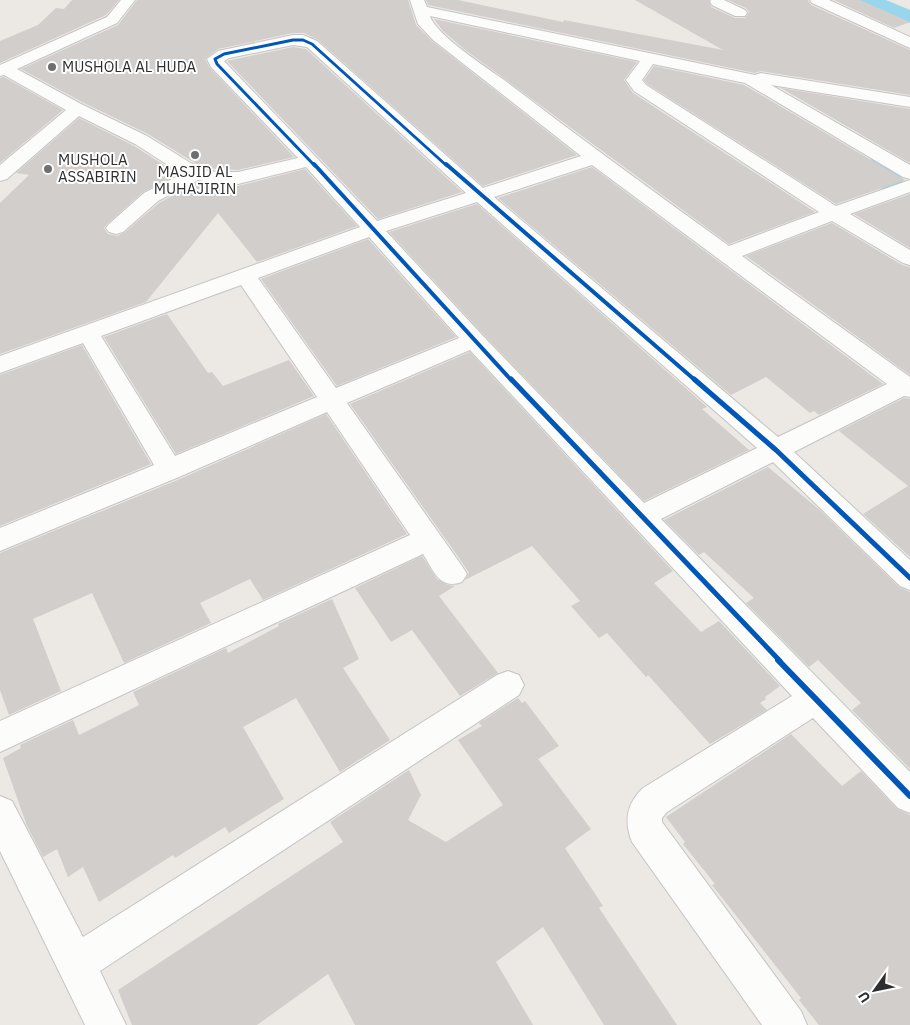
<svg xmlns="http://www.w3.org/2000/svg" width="910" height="1025" font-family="'IBM Plex Sans',sans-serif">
  <rect width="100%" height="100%" fill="#ece8e4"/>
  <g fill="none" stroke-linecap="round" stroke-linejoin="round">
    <!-- canal -->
    <path fill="#99d6ec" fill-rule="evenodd" d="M859 0H886L910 10V23L862 4Z
      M882 154 891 157 905 185 901 191 892 193 883 191 869 162 873 157Z"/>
  </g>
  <!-- building -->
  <path fill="#d1cecb" d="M72 0H119L106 15 0 63V41L38 25 56 8 64 9Z
    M137 0H408L416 25 432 41 577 155 483 186 318 40 304 33H293L218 49 205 59 210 68 294 157 238 170 203 168 148 134 84 103 21 69 118 25Z
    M426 0H458L563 22 564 20 723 50 635 0H709L711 7 735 18H745L749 12 746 8 728 0H808L811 5 910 50V95L761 71 755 73 428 5Z
    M834 0H860L910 22 894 28Z
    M434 19 637 62 624 80 633 93 815 212 729 244 464 49 443 31Z
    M293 47 306 49 462 192 378 219 227 61Z
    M654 66 744 85 905 180 836 204 647 84 644 80Z
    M4 77 63 110 0 163V78Z
    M781 88 910 109V163Z
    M79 118 134 146 178 174 143 192 108 223 104 228 108 234 117 236 124 233 159 203 198 182 216 186H238L305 169 357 226 257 262 218 213 146 302 0 354V203L29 175 16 173Z
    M592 167 883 384 819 415 814 411 810 413 766 377 731 395 498 198Z
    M910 194V248L854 214Z
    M477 204 707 407 702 409 749 450 644 501 483 334 389 232Z
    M832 223 902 265 910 267V375L746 256Z
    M368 239 456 337 337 386 261 279Z
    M167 314 208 373 212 372 223 386 289 360 314 396 176 454 104 337Z
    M82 345 151 464 0 526V375Z
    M470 352 673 571 654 583 701 632 719 621 780 686 765 697 766 699 760 703 767 710 710 744 648 675 646 677 607 633 599 638 571 606 580 601 532 546 465 580 469 573 464 565 350 404Z
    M904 398 910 399V557L863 514 908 486 839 431Z
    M326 414 407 534 263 600 250 579 200 603 211 623 124 663 92 593 33 619 61 691 9 715 0 690V553L180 479Z
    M768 467 821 511 899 587 910 592V769L852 710 861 703 818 660 809 667 746 603 754 598 704 552 699 555 664 520Z
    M422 556 437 579 447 585 455 586 439 596 498 673 460 696 412 630 391 642 355 588Z
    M332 599 359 659 343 668 390 740 340 772 296 698 243 727 284 799 229 833 225 827 175 858 173 855 99 902 83 867 68 877 57 849 43 857 27 826 3 758 21 748 20 745 73 720 79 735 139 705 133 692 226 648 228 653 279 626 278 624Z
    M518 698 522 703 525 701 559 746 538 759 591 829 565 848 603 906 599 908 677 1025H604L543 927 496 962 533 1025H355L328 974 257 1025H132L118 990 343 842 330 822 409 770 421 795 408 820 446 842 503 805 458 740 482 726 479 723Z
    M791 734 842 786 861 771 897 809 910 815V1025H819L799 1000 801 998 712 885 715 884 683 844 685 842 666 817Z"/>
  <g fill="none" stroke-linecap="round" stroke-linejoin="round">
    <defs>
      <path id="minor" d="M121 0H135L117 23 17 69 83 105 147 136 202 170 216 172H238L298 158 211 67 207 59 218 51 293 35H303L317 41 483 188 581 156 433 40 418 24 410 0H424L427 7 755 75 761 73 910 97V107L771 85 910 165V179L903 177 745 83 653 64 642 80 646 85 836 206 910 180V192L850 214 910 250V265L903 263 832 221 742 256 910 377V397L904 396 794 452 910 560V590L900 586 773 462 661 519 910 772V813L898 808 813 718 667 812 662 818V822L801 1011 807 1025H762L632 842C624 822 626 804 643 788L792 696 470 350 347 403 462 566 467 574 462 582C439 590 434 571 423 554L0 752V721L410 535 327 412 179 477 0 551V528L154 465 83 343 0 373V356L360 227 306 167 238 184H216L198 180 158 201 123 232 116 234 109 232 106 228 109 224 144 193 182 174 135 144 79 116 7 179 0 181V165L66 110 4 75 0 76V65L107 17ZM430 16 640 61 626 80 634 91 819 212 729 246C654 192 578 137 504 80 486 67 436 35 430 16ZM293 45 307 47 466 193 377 221 224 61 229 58ZM592 165 887 384 778 437 494 197ZM477 202 757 448 644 503 482 335 386 231ZM369 237 459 338 336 388 258 278ZM241 285 317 397 175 456 101 336Z
        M711 0H724L745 10 747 13 745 16H735L712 5 710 2Z
        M810 0H829L910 37V48L812 3Z
        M508 671 519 675 524 685 519 695 100 971 126 1025H85L0 851V796L12 801 83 937 497 675Z"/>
    </defs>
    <!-- minor casing -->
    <use href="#minor" stroke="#c5c4c5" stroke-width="2"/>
    <!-- minor -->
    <use href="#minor" fill="#fcfcfb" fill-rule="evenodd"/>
    <defs>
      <path id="cycleway-far3" d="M315 166 217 64 215 59 224 54 293 40H303L312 44 447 166"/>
      <path id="cycleway-far2" d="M314 164 512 381
        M446 164 696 381"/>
      <path id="cycleway-far1" d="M511 379 780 661
        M694 379 776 450 910 578"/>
      <path id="cycleway" d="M778 660 910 796"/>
    </defs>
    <!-- cycleway-far3 casing -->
    <use href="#cycleway-far3" stroke="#fff" stroke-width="5"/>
    <!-- cycleway-far2 casing -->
    <use href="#cycleway-far2" stroke="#fff" stroke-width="6"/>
    <!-- cycleway-far1 casing -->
    <use href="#cycleway-far1" stroke="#fff" stroke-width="8"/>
    <!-- cycleway casing -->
    <use href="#cycleway" stroke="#fff" stroke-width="9"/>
    <!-- cycleway-far3 -->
    <use href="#cycleway-far3" stroke="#0057b8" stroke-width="3"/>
    <!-- cycleway-far2 -->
    <use href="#cycleway-far2" stroke="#0057b8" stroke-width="4"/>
    <!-- cycleway-far1 -->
    <use href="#cycleway-far1" stroke="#0057b8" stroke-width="5"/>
    <!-- cycleway -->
    <use href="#cycleway" stroke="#0057b8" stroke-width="6"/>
  </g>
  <!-- markers -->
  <g fill="#706f6e" stroke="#fff" stroke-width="2">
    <circle cx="52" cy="67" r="5"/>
    <circle cx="195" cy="155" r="5"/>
    <circle cx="48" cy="169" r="5"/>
  </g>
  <g text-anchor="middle" stroke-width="4" stroke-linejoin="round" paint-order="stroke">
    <!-- far-poi labels -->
    <g font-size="15" fill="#2e2e2e" stroke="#fff" text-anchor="start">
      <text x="62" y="72">MUSHOLA AL HUDA</text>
      <text x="58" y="165">MUSHOLA<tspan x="58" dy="17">ASSABIRIN</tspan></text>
      <text x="195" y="177" text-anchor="middle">MASJID AL<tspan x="195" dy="17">MUHAJIRIN</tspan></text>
    </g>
  </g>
  <!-- north arrow -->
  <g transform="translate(875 990) rotate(237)" stroke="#ffffff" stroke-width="4" paint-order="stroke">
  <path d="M0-4L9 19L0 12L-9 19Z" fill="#2e2e2e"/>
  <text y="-8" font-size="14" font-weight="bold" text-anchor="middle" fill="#2e2e2e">U</text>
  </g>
</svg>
